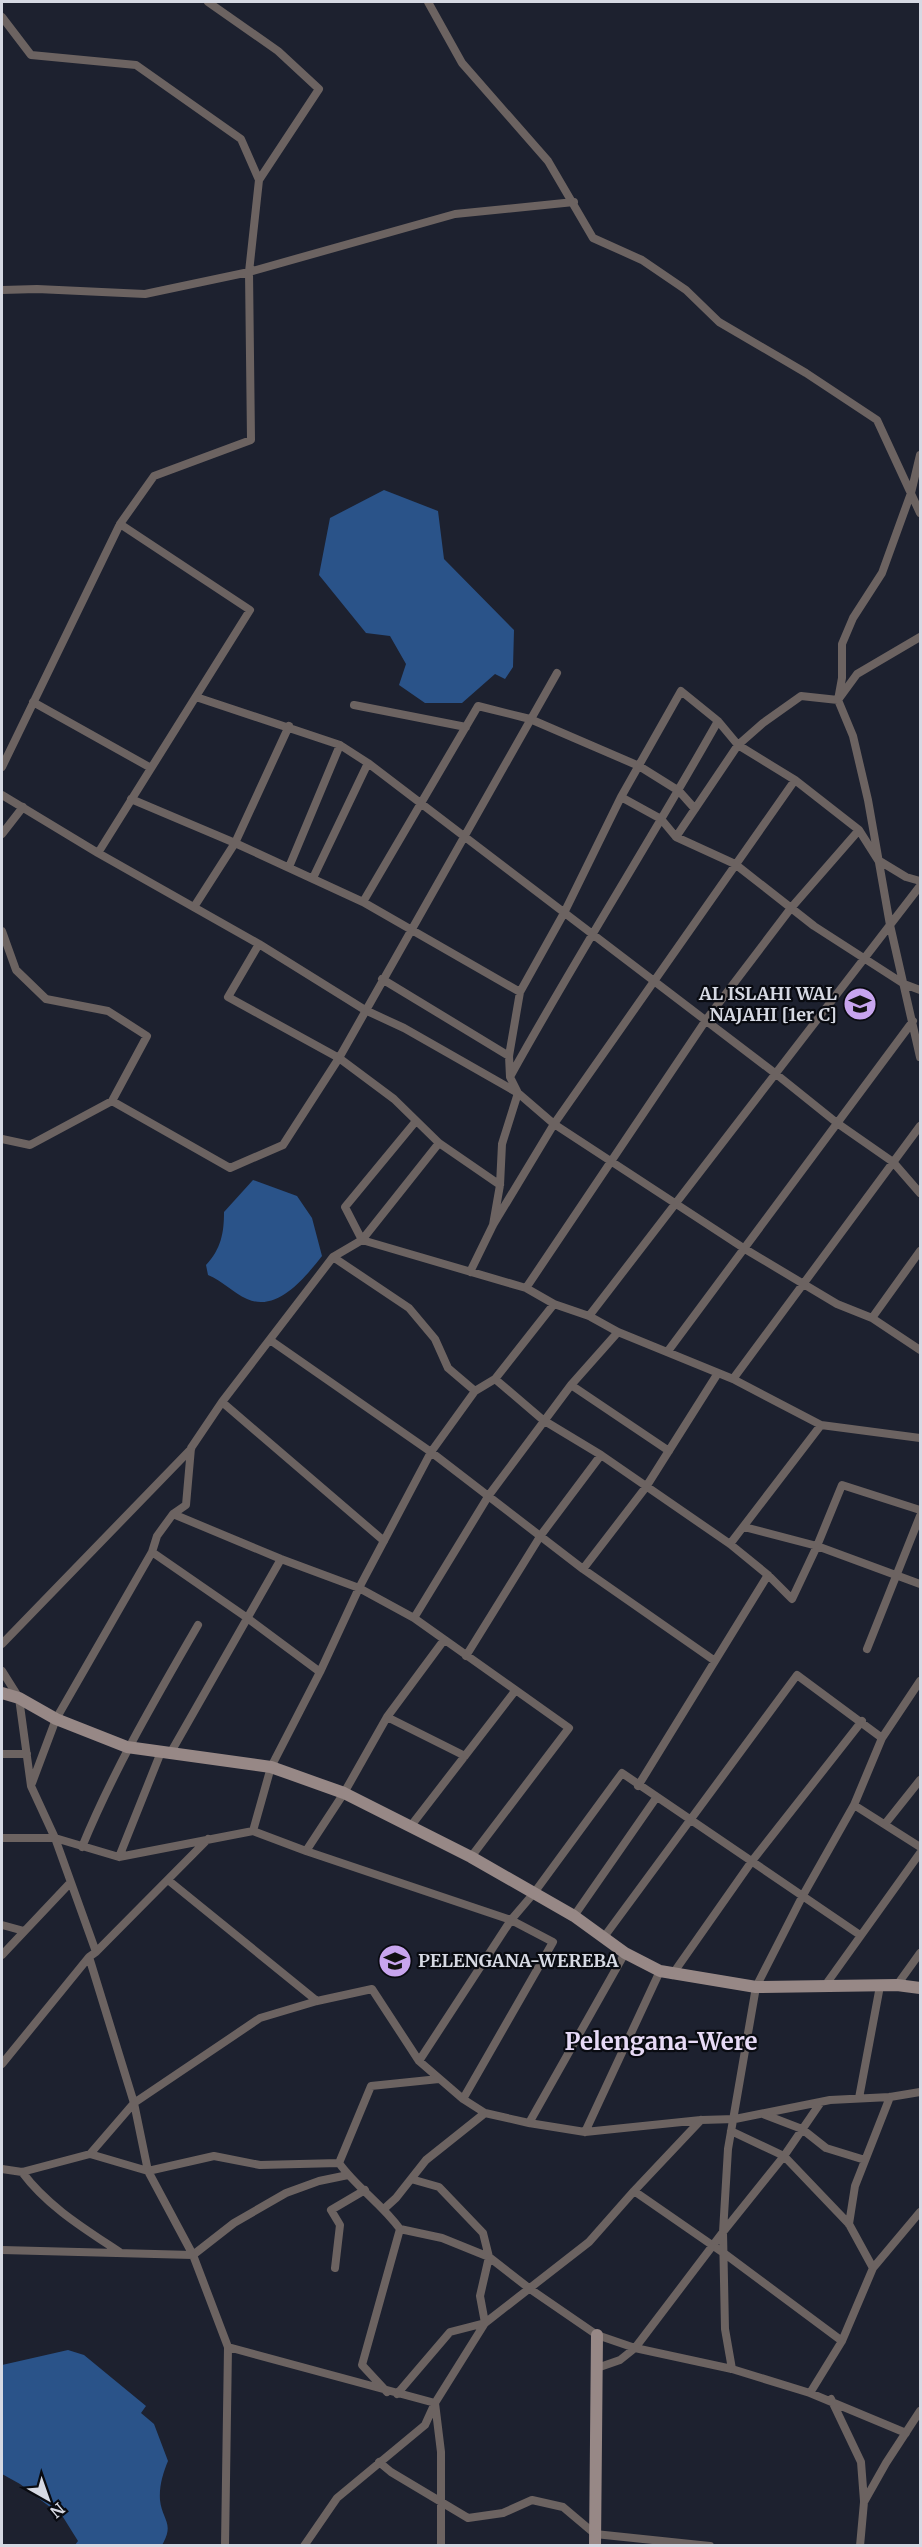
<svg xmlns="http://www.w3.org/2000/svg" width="922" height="2547" font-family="Merriweather,serif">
  <rect width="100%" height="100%" fill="#1d212f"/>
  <!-- water -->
  <path fill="#2a5389" d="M384 490 438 511 444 559 514 630 513 667 505 679 495 674 462 703H425L399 685 406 664 390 636 366 633 319 575 330 518Z
    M253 1180 297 1196 312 1218 322 1256C306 1276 278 1313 247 1299 233 1293 223 1281 208 1275L206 1265C221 1249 224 1233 224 1212Z
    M68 2350 84 2355 146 2406 141 2413 154 2424 168 2461C163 2473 159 2486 160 2500 162 2520 175 2523 162 2545H75L78 2541 63 2517 20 2484 2 2474V2365Z"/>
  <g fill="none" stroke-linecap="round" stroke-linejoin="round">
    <!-- street -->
    <path stroke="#6c6361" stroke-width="8" d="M428 2 462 63 548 161 593 238 642 260 686 290 719 322 806 373 877 420 920 513
      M2 17 31 55 136 65 241 139 259 180
      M2 290 37 289 145 294 249 272 455 214 574 202
      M920 455 911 493 882 573 853 618 842 644V678L838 700 853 736 868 800 890 925 920 1057
      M196 697 340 745 368 763 776 1074 837 1123 893 1162 920 1193
      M33 702 151 768
      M354 705 466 727
      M2 767 120 524 154 476 251 440 249 272 259 180 319 89 278 51 208 2
      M2 795 98 853 259 944 365 1010 404 1028 518 1093 554 1124 745 1249 837 1304 872 1318 920 1350
      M621 797 661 819 676 837 735 864 814 926 904 984 920 990
      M131 799 235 843 363 902 520 992
      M2 834 23 807
      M676 837 738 745 763 723 801 696 838 700 857 674 920 637
      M98 853 250 610 120 524
      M289 867 340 745
      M313 878 368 763
      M363 902 478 706 530 719 639 766 679 791 695 809
      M194 907 235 843 289 726
      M2 931 16 970 46 999 108 1011 147 1036 112 1101
      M259 944 228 997 339 1058 394 1099 439 1143 500 1185
      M382 979 509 1056
      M511 1075C577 956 651 840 718 721
      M416 1121 345 1207 362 1240 526 1288 554 1304 589 1316 618 1332 733 1379 821 1425 920 1438
      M2 1139 30 1145 112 1101 230 1168 283 1145 339 1058 557 673
      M439 1143 362 1240 333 1257 222 1402 191 1448 186 1505 173 1514 281 1559 359 1588 414 1618 569 1728 471 1857
      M493 1225 500 1185 502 1144 518 1093 510 1077 509 1056 520 992 564 913 621 797 681 691 718 721 738 745 795 780 859 830 878 860 906 877 920 881
      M333 1257 409 1308 435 1339 448 1368 475 1391
      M470 1272 493 1225 554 1124 795 780
      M526 1288 706 1020 791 908 859 830
      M589 1316 920 886
      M872 1318 920 1251
      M270 1340 431 1452 583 1569 715 1661
      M668 1351 913 1021
      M495 1379 543 1420 601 1455 730 1544 768 1575 792 1599 817 1546 842 1485 920 1510
      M733 1379 920 1126
      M571 1385 669 1451
      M222 1402 384 1541
      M744 1527 817 1546 920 1584
      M730 1544 821 1425
      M152 1552 246 1617 320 1672
      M583 1569 646 1487 718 1373
      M414 1618 489 1495 571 1385 618 1332
      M2 1644 191 1449
      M867 1649 920 1516
      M466 1656 541 1535 601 1455
      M2 1671 19 1698 31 1786 55 1838 96 1952 89 1957 134 2103 148 2171 193 2255 228 2347 225 2546
      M387 1717 465 1756
      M171 1752 281 1559
      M2 1754H27
      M32 1783 56 1719 152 1552 157 1536 173 1514
      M638 1786 768 1575
      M854 1805 920 1847
      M885 1824 920 1780
      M410 1827 515 1691
      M253 1831 271 1767 320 1672 359 1588 431 1452 475 1391 495 1379 554 1304
      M2 1838H55L119 1857 253 1831 306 1851 511 1920 553 1942 463 2099
      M82 1847C114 1769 156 1698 198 1625
      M306 1851 344 1793 387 1717 444 1640
      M119 1857 161 1752
      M168 1880 317 2001
      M574 1916 656 1798
      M2 1925 24 1931
      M604 1937 797 1675 882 1738
      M96 1952 208 1839
      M2 1955 70 1883
      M672 1975 752 1861 862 1721
      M897 1985 920 1953
      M824 1987 920 1853
      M419 2061 511 1920 534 1893 622 1773 860 1935
      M2 2064 89 1957
      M859 2098 880 1986
      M763 2114 802 2129 826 2148 865 2160
      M529 2123 625 1953
      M731 2131 784 2156 849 2224 873 2268
      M585 2132 660 1971
      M90 2154 134 2103 260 2018 317 2001 372 1989 419 2061 463 2099 485 2113 529 2123 585 2132 701 2120 735 2119 830 2100 890 2097 920 2092
      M339 2163 371 2086 439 2079
      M2 2169 22 2172 90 2154 148 2171 214 2156 260 2165 339 2163C357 2188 381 2203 400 2229L442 2238 489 2257 530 2289 597 2335 635 2348 732 2369 810 2393 906 2433
      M22 2172C48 2207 85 2229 121 2253
      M634 2191 725 2254 842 2341
      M385 2208 396 2198 426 2160 485 2113
      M849 2224 855 2186 890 2097
      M2 2250 193 2255 234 2223 286 2193 319 2181 348 2175
      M335 2268 340 2225 331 2210 365 2190
      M228 2347 435 2403 425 2425 337 2498 304 2546
      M597 2368 620 2360 635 2348 723 2232 784 2156 821 2102
      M732 2369 725 2329 723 2232 728 2149 756 1987 802 1897 854 1805 882 1738 920 1681
      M387 2392 362 2365 400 2229
      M810 2393 842 2341 873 2268 920 2212
      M397 2394 450 2332 485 2323 480 2296 489 2257 483 2233 439 2187 411 2179
      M831 2399 861 2462 864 2501
      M379 2462 391 2472 468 2518 503 2513 532 2500 563 2507 595 2534 710 2546
      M441 2546V2452L435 2403 485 2323 589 2242 634 2191 701 2120
      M860 2546 864 2502 886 2463 920 2411"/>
    <!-- secondary -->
    <path stroke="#978886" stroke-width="12" d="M2 1693 19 1698 56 1719 127 1747 271 1767 344 1793 471 1857 574 1916 625 1953 660 1971 756 1987 897 1985 920 1988
      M595 2546 597 2335"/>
  </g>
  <!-- icons -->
  <defs>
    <symbol id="school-disc" viewBox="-11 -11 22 22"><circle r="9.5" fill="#c8a5ee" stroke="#090b11"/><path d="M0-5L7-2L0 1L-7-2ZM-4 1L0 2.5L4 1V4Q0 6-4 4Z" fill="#111"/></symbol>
  </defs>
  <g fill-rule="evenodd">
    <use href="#school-disc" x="841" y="985" width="38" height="38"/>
    <use href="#school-disc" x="376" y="1942" width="38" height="38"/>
  </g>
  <g text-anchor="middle" stroke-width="4.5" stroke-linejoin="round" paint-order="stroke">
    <!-- poi labels -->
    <g font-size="18" font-weight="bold" fill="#d6d9e3" stroke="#090b11" text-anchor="end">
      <text x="837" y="1000">AL ISLAHI WAL<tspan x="837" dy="21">NAJAHI [1er C]</tspan></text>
      <text x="418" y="1967" text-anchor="start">PELENGANA-WEREBA</text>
    </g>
    <!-- district labels -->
    <g font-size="24" font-weight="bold" fill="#e7daf6" stroke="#090b11">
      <text x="661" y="2050">Pelengana-Were</text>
    </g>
  </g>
  <!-- border -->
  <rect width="922" height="2547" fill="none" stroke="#d6d9e3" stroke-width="6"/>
  <!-- north arrow -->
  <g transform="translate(48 2499) rotate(140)" stroke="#090b11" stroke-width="4.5" paint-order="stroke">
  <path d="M0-4.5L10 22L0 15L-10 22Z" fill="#d6d9e3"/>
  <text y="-9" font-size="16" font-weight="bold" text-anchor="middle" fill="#d6d9e3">N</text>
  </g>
</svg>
